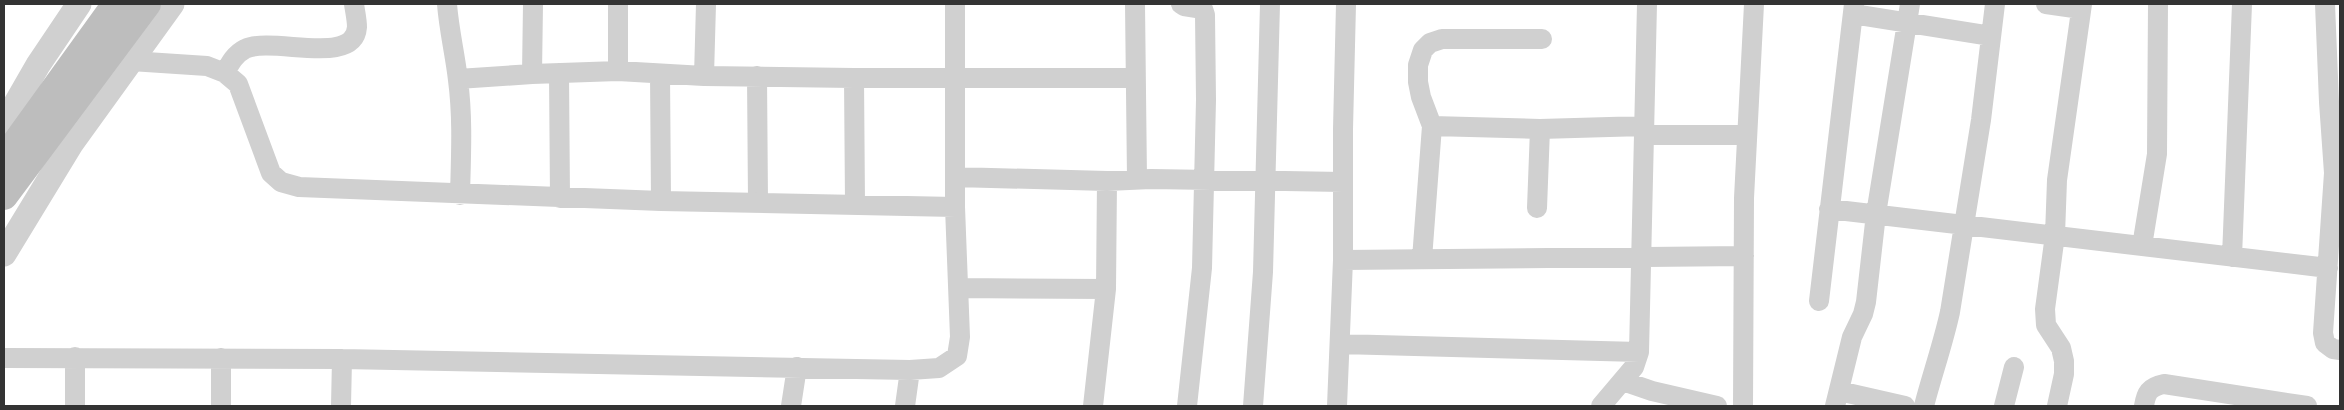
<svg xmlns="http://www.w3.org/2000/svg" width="2344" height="410" font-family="'Archivo Narrow',sans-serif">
  <rect width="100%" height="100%" fill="#fff"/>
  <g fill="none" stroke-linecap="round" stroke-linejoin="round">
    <!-- minor -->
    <path stroke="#d0d0d0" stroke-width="20" d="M447 4C449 30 455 54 458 80 463 118 461 156 460 195
      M1135 4 1137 179
      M1181 4 1184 6 1203 9 1205 15 1206 100 1202 268 1187 406
      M2046 4 2081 9
      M2325 4 2329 102 2334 173 2323 333 2325 343 2333 349 2340 350
      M1853 14 1991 36
      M131 61 207 66 225 73 238 84 271 173 281 182 299 187 661 201 955 207
      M618 71V4
      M225 73C230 63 235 54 245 49 273 36 354 67 357 27 357 20 355 11 354 4
      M559 73 560 198
      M532 74 533 4
      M660 74 661 201
      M704 76 706 4
      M757 76 758 202
      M854 78 855 204
      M458 79 532 74 618 71 704 76 854 78H1135
      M1432 126 1540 129 1644 126
      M1644 135H1747
      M955 177 1107 181 1151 179 1343 182
      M1537 208 1540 129
      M1829 209 2328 268
      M2142 246 2157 154 2158 4
      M2232 257 2242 4
      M1422 259 1432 126 1421 97 1418 82V65L1423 50 1430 43 1442 39H1542
      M1343 260 1744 256
      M959 288 1106 289
      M1819 301 1854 4
      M1340 344 1639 352
      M75 357V406
      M4 358 342 359 910 370 939 368 957 356 960 337 955 207V4
      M1623 381 1652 391 1717 406
      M1839 391 1905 406
      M221 406V358
      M341 406 342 359
      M791 406 797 367
      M905 406 910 370
      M1093 406 1106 289 1107 181
      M1253 406 1263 272 1270 4
      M1337 406 1343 260V129L1346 4
      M1601 406 1634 367 1639 352 1647 4
      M1743 406 1744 198 1754 4
      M1835 406 1852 337 1863 314 1866 302 1876 214 1910 4
      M1924 406C1932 375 1943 344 1950 312L1981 120 1995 4
      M2004 406 2014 367
      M2057 406 2064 374V361L2061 348 2046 325 2045 309 2055 235 2057 180 2082 4
      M2144 406C2146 393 2149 387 2164 384L2307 406"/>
    <!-- tertiary -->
    <path stroke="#d0d0d0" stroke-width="25" d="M4 124 38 65 79 4
      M4 254 71 144 172 4"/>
    <!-- secondary -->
    <path stroke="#bdbdbd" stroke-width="28" d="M4 159 116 4
      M4 196 147 4"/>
  </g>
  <!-- border -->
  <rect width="2344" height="410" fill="none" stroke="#333333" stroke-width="10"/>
</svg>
